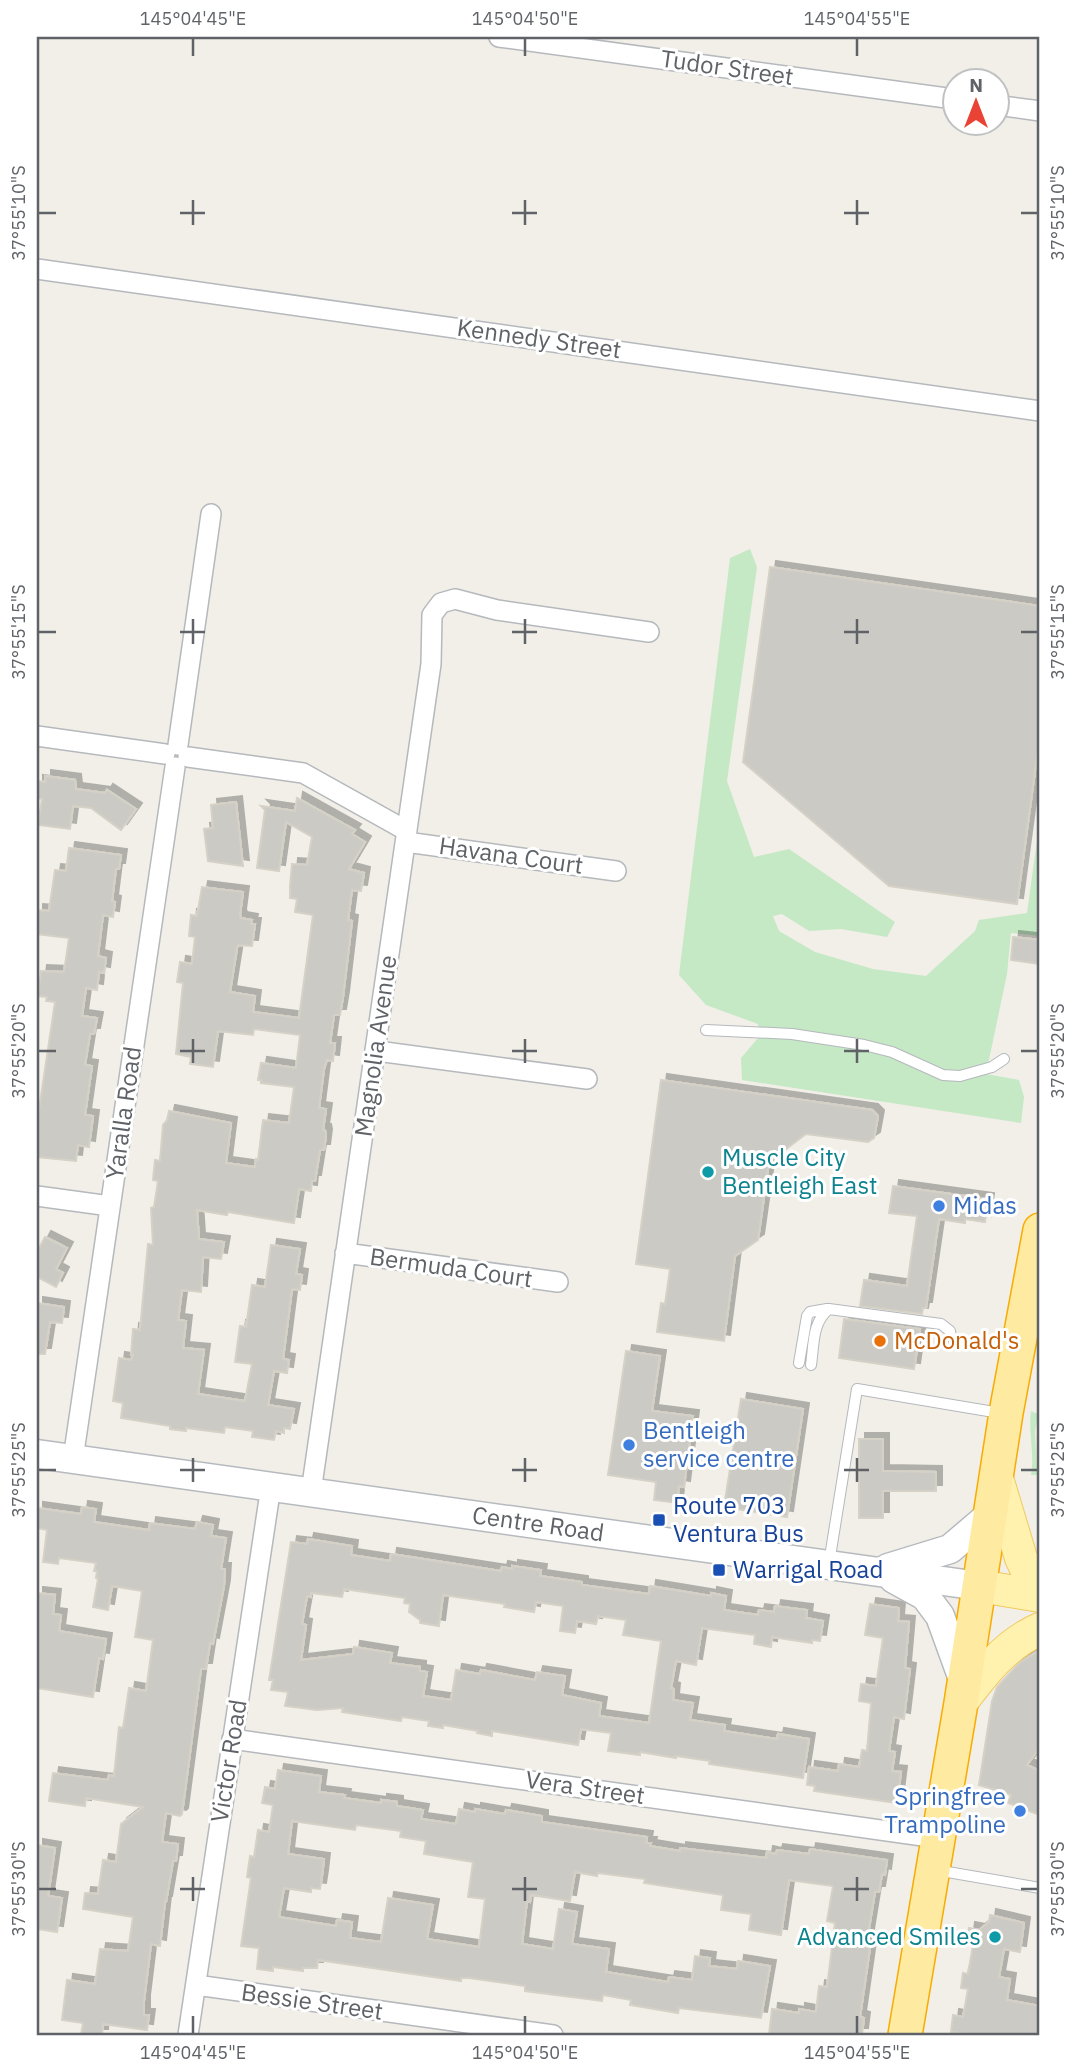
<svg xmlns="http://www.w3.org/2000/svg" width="1077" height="2072" font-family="'IBM Plex Sans',sans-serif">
  <defs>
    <filter id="shadow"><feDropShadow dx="6" dy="-6" stdDeviation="0" flood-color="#0004"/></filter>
  </defs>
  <rect width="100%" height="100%" fill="#f1efe8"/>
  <!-- green -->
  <path fill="#c5e8c5" d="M750 549 757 567 727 781 754 857 789 849 895 922 887 937 841 929 809 931 782 914 773 916 779 931 815 952 873 969 926 976 975 931 979 920 1027 913 1040 819V936L1011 933 1007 974 986 1074 1019 1080 1024 1097 1021 1123 742 1080 741 1058 758 1038V1024L706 1005 679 975 730 558Z
    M1031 1411 1038 1414 1035 1432 1037 1475H1031C1035 1453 1028 1433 1031 1411Z"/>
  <!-- building -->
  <path fill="#cccac5" stroke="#d6d1c6" stroke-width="2" fill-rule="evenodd" filter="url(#shadow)" d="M770 567 1040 606V734L1017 904 889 886 743 762Z
    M45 776 75 780 76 789 105 793 107 790 136 809 121 830 91 808 73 806 70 829 38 825 42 799 37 798V781L45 782Z
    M297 798 355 830 352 834 365 842 349 869 364 873 361 891 352 890 348 920 352 921 343 997 340 1015H334L330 1043H335L333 1061 327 1060 324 1069 319 1108 326 1109 323 1130H325L326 1135 324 1150H320L315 1181H312L311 1191 299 1189 294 1223 228 1212 227 1215 197 1210 199 1239 224 1242 221 1259 203 1257 201 1292 182 1290 178 1320 186 1321 183 1348 204 1350 198 1394 245 1401 252 1364 235 1362 240 1326 246 1327 252 1285 265 1287 271 1245 300 1249 296 1274 302 1275 300 1290 292 1289 283 1359 289 1360 287 1373 274 1371 268 1405 294 1409 290 1429 284 1428V1433L276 1431 274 1440 252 1437 253 1431 225 1427 224 1433 186 1428V1431L170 1429V1426L121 1418 123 1403 113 1401 119 1358 131 1360 133 1355H131L133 1329 140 1330 148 1244 153 1245 151 1208 154 1207 158 1181 153 1180 155 1160 160 1161 163 1125 167 1120 169 1111 231 1123 226 1163 255 1167 256 1159 258 1160 263 1120 289 1123 294 1087 261 1083V1080H258L261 1063 296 1068 300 1035 254 1029 253 1035 218 1031 213 1067 190 1064 191 1057 176 1054 183 983 177 982 180 962 192 964 195 937 189 936 191 915 197 916 202 887 243 892 240 915 241 918 252 920 251 924H255L252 946 238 945 237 948 230 992 255 996 253 1012 299 1018 313 915 295 912 297 899 290 898V886L292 864 307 865 312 837 286 822 279 871 257 868 265 810 261 806 295 811Z
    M236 802 243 866 208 861 204 829 213 828 211 805Z
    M69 848 121 855 119 869H116L112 901 115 902 113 917 103 915 98 956 106 958 104 973 99 972 97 990 86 988 82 1016 97 1018 94 1034H90L85 1065 92 1066 85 1115 93 1116 89 1147 78 1145 76 1161 37 1157V1123L55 1002 46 1001 47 997 38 996 41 971 64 972 69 938 37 934V910L49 911 55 870 66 871Z
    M1013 937 1040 940V964L1011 960Z
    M661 1080 872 1110 878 1116 874 1138 868 1142 806 1134 769 1162 758 1240 735 1256 724 1341 657 1332 661 1303 665 1304 670 1269 636 1264Z
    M893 1186 988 1199 985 1222 965 1219V1223L939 1219 926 1308H923L922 1314 860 1306 864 1280 907 1286 917 1216 889 1213Z
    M45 1237 67 1248 56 1269 63 1273 56 1287 37 1277V1252Z
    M37 1303 64 1307 62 1323 50 1322 45 1354H37Z
    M844 1319 920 1329 914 1369 839 1358Z
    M626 1351 660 1356 652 1411 693 1416 684 1487 679 1486 677 1503 654 1500 656 1482 608 1475Z
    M741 1399 803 1409 787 1517 724 1507Z
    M859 1439H883V1471L936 1472V1491H883V1518H859Z
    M82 1507 96 1509 94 1522 149 1530 150 1523 195 1529 197 1522 213 1525 211 1536 226 1538 221 1569H225L224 1586 213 1644 210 1643 206 1669H201L182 1814 180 1816 166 1813 162 1842 178 1844 176 1861H173L166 1902H165L160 1946 151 1944 144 2001V2015H149L147 2030 103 2024 102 2035H81L83 2023 62 2020 67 1980 95 1984 100 1949 128 1951 133 1917 83 1909 85 1893 98 1894 103 1860 116 1862 121 1824 143 1807 86 1798 85 1806 49 1801 53 1773 108 1780 109 1775 114 1776 119 1727 123 1728 129 1688 146 1691 153 1640 135 1637 142 1591 112 1586 108 1610 93 1607 98 1579 96 1578 97 1571H94L96 1563 59 1558 58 1564 43 1562 47 1530 37 1528V1508L81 1514Z
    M308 1539 352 1546 351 1555 390 1561 391 1554 501 1571 502 1567 512 1569V1566L541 1570 540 1576 582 1582V1585L649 1594 650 1586 711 1596V1593L726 1596 724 1610 758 1615 759 1610 774 1612 775 1606 807 1610 806 1618 823 1621 820 1641 812 1640V1643L772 1637 771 1647 754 1644 755 1635 702 1628 696 1665 676 1661 671 1688 674 1689 673 1700 693 1703 690 1720 725 1725 724 1731 777 1739 778 1734 809 1739 803 1778 709 1764 710 1761 676 1756V1758L640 1752V1755L608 1751 611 1733 581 1729 578 1745 492 1731V1736L477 1733 478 1731 443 1725V1728L428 1726 429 1721 402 1717 401 1721 342 1712 343 1708 317 1710 285 1706 288 1692 271 1690 273 1680H269L291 1542 307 1544ZM344 1589 405 1598 404 1603 410 1604 409 1612 420 1620V1623L439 1626 443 1595 505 1604 504 1607 534 1612 536 1602 563 1606 560 1631 575 1633 577 1621 596 1624 598 1616 626 1620 623 1635 661 1641 649 1723 599 1716 601 1703 562 1695 565 1676 537 1672 535 1680 481 1670 480 1674 456 1670 451 1700 423 1696 427 1672 420 1671V1667L390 1663 392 1653 354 1647 353 1654 301 1660 306 1625 302 1624 307 1596 311 1597V1593L342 1597Z
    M37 1593 55 1595 53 1614 61 1615 59 1631 106 1639 103 1659 99 1658 93 1697 37 1688Z
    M870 1604 899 1608 898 1621 909 1622 905 1668 910 1669 904 1719 894 1717 889 1751 895 1752 892 1771 901 1772 897 1803 814 1791 815 1786 807 1785 809 1767 838 1771 839 1764 859 1767 862 1750 867 1751 871 1703 859 1701 861 1684 876 1686 883 1638 865 1635Z
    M1040 1650V1747L1027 1765 1040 1771V1815L1008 1803 1011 1795 979 1785 992 1701 997 1687 1018 1664Z
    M278 1770 321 1776 319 1792 345 1795 344 1798 381 1803V1800L397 1802V1806L423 1810 421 1819 456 1824 459 1809 475 1812V1809L505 1814 506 1810 542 1816V1822L647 1837 646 1843H651L650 1846 680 1851V1848L766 1858 767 1852 776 1854 777 1850 809 1854 810 1849 887 1860 885 1875 882 1874 879 1892H875L866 1947 870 1948 860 2017 864 2018 862 2034 769 2035 772 2009 799 2013V2009L816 2012 819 1986 827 1987 835 1923 827 1921 833 1886 789 1880 781 1935 749 1930 751 1914 721 1910 723 1895 644 1883 645 1879 598 1873 597 1876 575 1872 570 1901 531 1895 530 1902 527 1901 522 1944 553 1949 559 1909 577 1912 572 1944 609 1949 606 1972 668 1982 669 1977 692 1980 695 1956 710 1958 709 1966 737 1969 738 1961 770 1966 761 2018 679 2008 678 2013 630 2005 631 2000 603 1995 602 2001 525 1991V1986L469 1978H461V1981L318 1960 317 1968H303V1971L273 1967V1971L257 1969 259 1948 241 1946 251 1878 247 1877 250 1856 254 1857 258 1830 269 1832 273 1805 262 1803 265 1787 275 1789ZM292 1821 355 1830 356 1825 401 1831 400 1837 426 1841 424 1854 473 1862 468 1897 485 1899 479 1947 427 1939 433 1905 388 1898 381 1942 350 1938 352 1922 337 1920 336 1926 279 1917 284 1888 311 1892V1888L320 1889 322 1876 324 1859 288 1854Z
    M37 1845 55 1848 48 1896 62 1898 57 1932 37 1929Z
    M990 1915 1024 1923 1020 1952 1004 1949 999 1977 1010 1979 1007 2000 1040 2006V2035H976L951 2032 953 2015 963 2017 968 1989 961 1988 963 1973 968 1974 973 1945 967 1944 969 1928 979 1930 989 1922Z"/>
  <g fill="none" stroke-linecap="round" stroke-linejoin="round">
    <defs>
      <path id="service" d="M706 1030 792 1034 864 1045 892 1052 943 1075 960 1076 992 1067 1004 1059
        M799 1363 807 1316 810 1312 827 1309
        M811 1365C814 1345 812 1322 829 1309L941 1324 950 1331 951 1337
        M829 1563 857 1389 1000 1413
        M936 1870 1040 1888"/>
      <path id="minor" d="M499 37 954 99
        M996 105 1040 111
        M37 269 1040 411
        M37 736 165 754
        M178 745 211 514
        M188 757 303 773 407 831
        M406 842 616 871
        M377 1051 587 1079
        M37 1196 110 1206
        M345 1253 558 1282
        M73 1459 175 767
        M311 1492 431 664 432 615 441 603 455 599 497 610 649 632
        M232 1739 937 1838
        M196 1985 553 2035
        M188 2035 271 1486"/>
      <g id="secondary">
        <path id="s1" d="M37 1454 979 1586"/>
        <path d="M888 1568 950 1549 990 1515"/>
        <path d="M894 1579 925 1596 940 1616 964 1682"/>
      </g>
      <path id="primary" d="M997 1478 1021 1558 1039 1596
        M979 1586 1040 1596
        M961 1703C983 1674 1005 1644 1040 1629"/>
      <path id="trunk" d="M905 2035 961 1703 1006 1413 1040 1230"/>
    </defs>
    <!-- service casing -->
    <use href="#service" stroke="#b5b8bc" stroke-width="12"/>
    <!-- minor casing -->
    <use href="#minor" stroke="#b5b8bc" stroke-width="22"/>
    <!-- secondary casing -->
    <use href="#secondary" stroke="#b6babf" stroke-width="31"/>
    <!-- primary casing -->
    <use href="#primary" stroke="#f2c960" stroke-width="34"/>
    <!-- trunk casing -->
    <use href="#trunk" stroke="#f9ab00" stroke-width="36"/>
    <!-- service -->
    <use href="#service" stroke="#fff" stroke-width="10"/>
    <!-- minor -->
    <use href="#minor" stroke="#fff" stroke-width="19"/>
    <!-- secondary -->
    <use href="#secondary" stroke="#fff" stroke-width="28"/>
    <!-- primary -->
    <use href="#primary" stroke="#fff2af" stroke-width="32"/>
    <!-- trunk -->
    <use href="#trunk" stroke="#feeaa1" stroke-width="33"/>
  </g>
  <!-- ticks -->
  <path fill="none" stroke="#5f6368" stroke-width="2.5" d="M193 38V56M525 38V56M857 38V56M193 200V225M525 200V225M857 200V225M38 213H56M180 213H205M512 213H537M844 213H869M1021 213H1038M193 619V644M525 619V644M857 619V644M38 632H56M180 632H205M512 632H537M844 632H869M1021 632H1038M193 1039V1063M525 1039V1063M857 1039V1063M38 1051H56M180 1051H205M512 1051H537M844 1051H869M1021 1051H1038M193 1458V1482M525 1458V1482M857 1458V1482M38 1470H56M180 1470H205M512 1470H537M844 1470H869M1021 1470H1038M193 1877V1901M525 1877V1901M857 1877V1901M38 1889H56M180 1889H205M512 1889H537M844 1889H869M1021 1889H1038M193 2016V2034M525 2016V2034M857 2016V2034"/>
  <!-- markers -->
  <g fill="#0f9aa8" stroke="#fff" stroke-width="2.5">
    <circle cx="708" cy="1172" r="7"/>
    <circle cx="995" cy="1937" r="7"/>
  </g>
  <g fill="#3f7fe0" stroke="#fff" stroke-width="2.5">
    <circle cx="939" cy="1206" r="7"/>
    <circle cx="629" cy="1445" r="7"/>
    <circle cx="1020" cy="1811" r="7"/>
  </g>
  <circle fill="#e8710a" stroke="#fff" stroke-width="2.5" cx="880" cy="1341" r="7"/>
  <g fill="#1a4fb4" stroke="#fff" stroke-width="2.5">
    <rect x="652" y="1513" width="14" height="14" rx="3.5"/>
    <rect x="712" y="1563" width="14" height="14" rx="3.5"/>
  </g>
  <g text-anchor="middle" stroke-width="6" stroke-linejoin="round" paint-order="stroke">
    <!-- street labels -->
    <g font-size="24" fill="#5f6368" stroke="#fff">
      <text transform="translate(727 68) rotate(8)" y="8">Tudor Street</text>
      <text transform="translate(539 339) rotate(8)" y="8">Kennedy Street</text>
      <text transform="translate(511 856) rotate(8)" y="8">Havana Court</text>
      <text transform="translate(376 1046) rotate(-82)" y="8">Magnolia Avenue</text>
      <text transform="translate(124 1113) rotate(-82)" y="8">Yaralla Road</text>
      <text transform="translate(451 1268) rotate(8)" y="8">Bermuda Court</text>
      <text dy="8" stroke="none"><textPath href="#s1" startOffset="506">Centre Road</textPath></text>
      <text transform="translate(229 1761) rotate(-81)" y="8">Victor Road</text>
      <text transform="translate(585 1788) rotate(8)" y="8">Vera Street</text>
      <text transform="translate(312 2002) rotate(8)" y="8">Bessie Street</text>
    </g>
    <!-- culture labels -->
    <g font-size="24" fill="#0d838f" stroke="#fff" text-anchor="start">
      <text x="722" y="1166">Muscle City<tspan x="722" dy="28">Bentleigh East</tspan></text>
      <text x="981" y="1945" text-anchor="end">Advanced Smiles</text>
    </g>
    <!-- shop labels -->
    <g font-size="24" fill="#366cbe" stroke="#fff" text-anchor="start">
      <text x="953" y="1214">Midas</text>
      <text x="643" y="1439">Bentleigh<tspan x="643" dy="28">service centre</tspan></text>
      <text x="1006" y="1805" text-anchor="end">Springfree<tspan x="1006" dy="28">Trampoline</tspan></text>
    </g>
    <!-- food labels -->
    <g font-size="24" fill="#c56008" stroke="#fff" text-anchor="start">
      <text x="894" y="1349">McDonald's</text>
    </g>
    <!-- transit labels -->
    <g font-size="24" fill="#164399" stroke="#fff" text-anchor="start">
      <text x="673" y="1514">Route 703<tspan x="673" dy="28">Ventura Bus</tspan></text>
      <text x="733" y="1578">Warrigal Road</text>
    </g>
  </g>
  <!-- border -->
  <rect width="1077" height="2072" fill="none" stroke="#ffffff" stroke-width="77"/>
  <!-- north arrow -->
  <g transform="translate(976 102)"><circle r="33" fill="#ffffff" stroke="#bfc1c3" stroke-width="2"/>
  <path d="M0-5L12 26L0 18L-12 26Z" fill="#ea4335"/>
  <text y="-10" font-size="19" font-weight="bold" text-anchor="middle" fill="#5f6368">N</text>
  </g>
  <rect x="38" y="38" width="1000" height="1996" fill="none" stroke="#5f6368" stroke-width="2.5"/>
  <g font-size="18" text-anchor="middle" fill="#5f6368">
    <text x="193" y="25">145°04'45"E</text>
    <text x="525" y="25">145°04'50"E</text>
    <text x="857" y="25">145°04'55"E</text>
    <text transform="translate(19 213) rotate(-90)" y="6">37°55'10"S</text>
    <text transform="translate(1058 213) rotate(-90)" y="6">37°55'10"S</text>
    <text transform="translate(19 632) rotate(-90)" y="6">37°55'15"S</text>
    <text transform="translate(1058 632) rotate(-90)" y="6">37°55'15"S</text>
    <text transform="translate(19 1051) rotate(-90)" y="6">37°55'20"S</text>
    <text transform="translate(1058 1051) rotate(-90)" y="6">37°55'20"S</text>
    <text transform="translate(19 1470) rotate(-90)" y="6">37°55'25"S</text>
    <text transform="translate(1058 1470) rotate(-90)" y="6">37°55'25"S</text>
    <text transform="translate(19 1889) rotate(-90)" y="6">37°55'30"S</text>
    <text transform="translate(1058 1889) rotate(-90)" y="6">37°55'30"S</text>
    <text x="193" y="2059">145°04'45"E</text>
    <text x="525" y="2059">145°04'50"E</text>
    <text x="857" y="2059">145°04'55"E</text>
  </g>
</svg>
